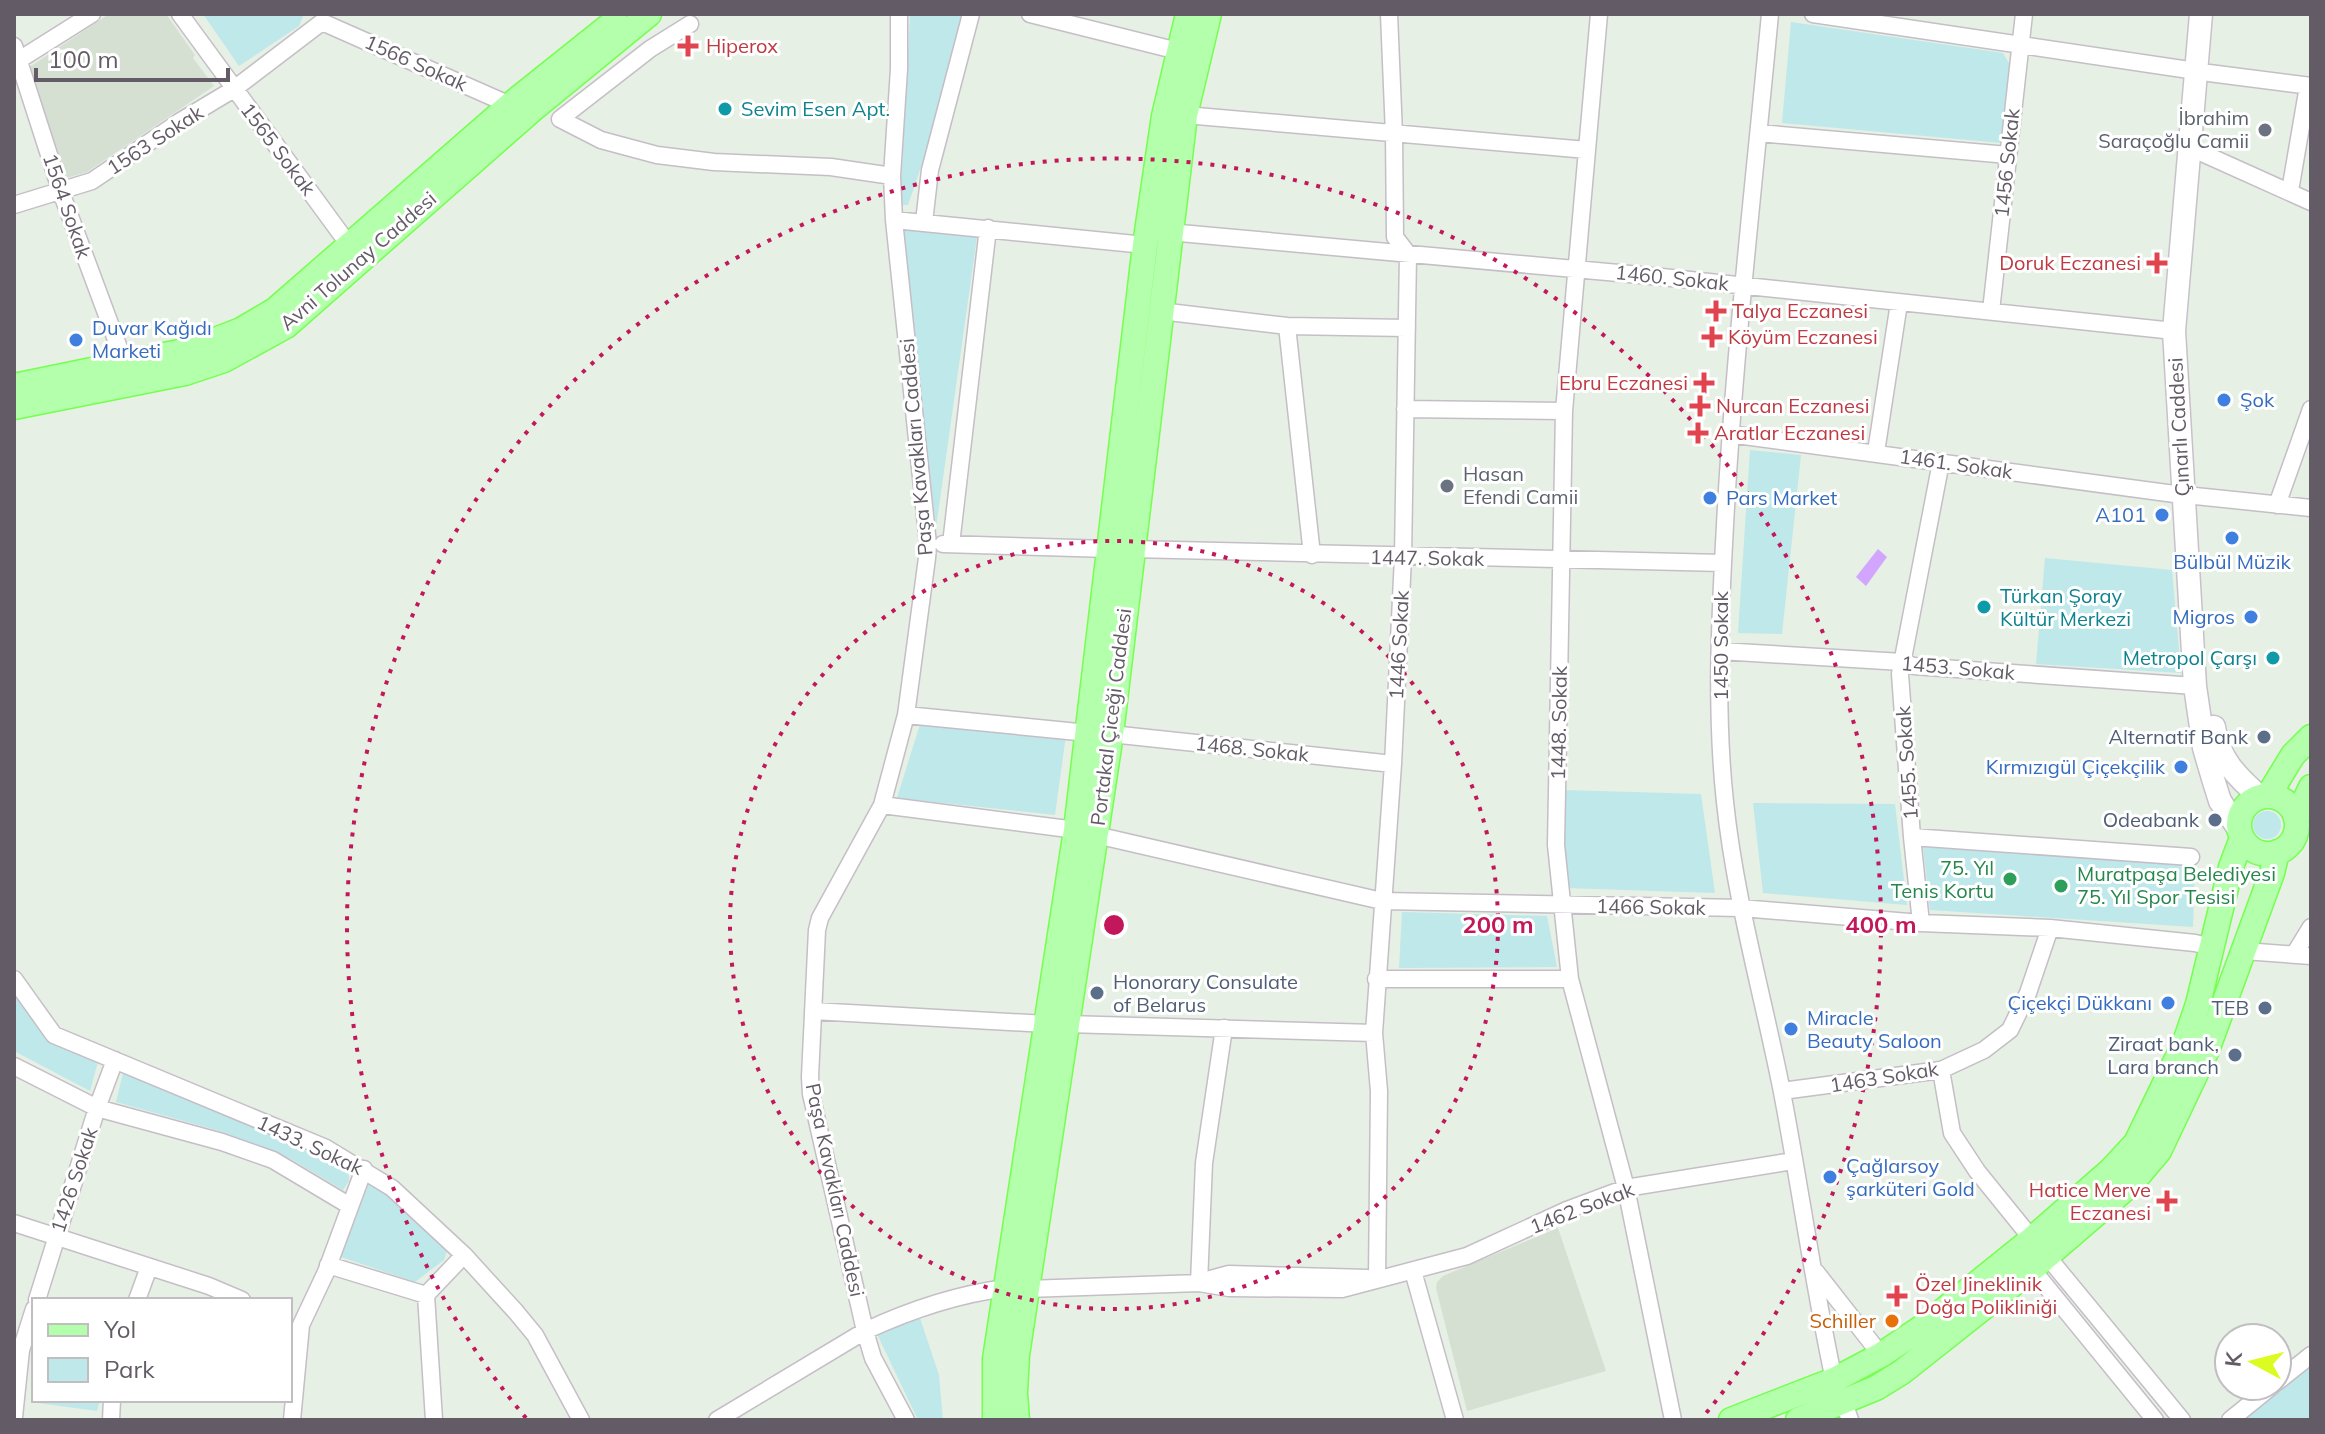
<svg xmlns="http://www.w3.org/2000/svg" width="2325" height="1434" font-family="Mulish,sans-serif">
  <rect width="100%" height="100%" fill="#e6f0e4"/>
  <!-- education -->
  <path fill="#d5e0d3" d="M109 14H166L195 55 193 58 214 86 87 172 63 179 28 68Z
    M1558 1228 1606 1371 1467 1411 1436 1288 1437 1282 1443 1276Z"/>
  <!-- green -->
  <path fill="#bee8ea" d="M203 14H304L299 26 239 66Z
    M910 14H963L926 152 908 205H900Z
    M1791 22 2003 53 2010 65 2001 143 1782 123Z
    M901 229 977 237 936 528Z
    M1750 450 1801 455 1782 634 1738 633Z
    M2045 558 2172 570 2181 673 2036 664Z
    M921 721 1066 735 1055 815 897 798Z
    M1564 790 1701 794 1715 893 1565 888Z
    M1753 803 1895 804 1907 905 1763 893Z
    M2253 825a14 14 0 1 1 28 0a14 14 0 1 1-28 0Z
    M1923 847 2195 861 2193 927 1930 910Z
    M1402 912 1547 916 1557 967 1399 968Z
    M14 991 42 1033 99 1058 90 1091 14 1051Z
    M123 1073 334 1154 348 1166 349 1181 343 1190 291 1159 223 1132 116 1102Z
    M370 1180 384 1186 447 1251 444 1260 415 1282 341 1257Z
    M920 1318 939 1375 943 1420H918L877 1334Z
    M2311 1365V1420H2243Z
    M34 1387V1400H100L97 1411 31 1402Z"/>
  <!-- water -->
  <path fill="#d2a6ff" d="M1878 549 1887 557 1866 586 1856 577Z"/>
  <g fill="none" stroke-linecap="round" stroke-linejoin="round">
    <defs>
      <path id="minor" d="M180 14 349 245
        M899 14V69L892 176 894 220 928 544 927 558 906 715 882 805 820 918 817 930 810 1077 811 1094 865 1331 873 1358 906 1420
        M1030 14 1178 51
        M1599 14 1564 411 1556 845 1570 979 1626 1188 1673 1420
        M1770 14C1754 184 1734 354 1725 525 1720 616 1715 710 1725 802 1735 898 1762 992 1781 1087 1800 1185 1813 1283 1834 1380
        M1813 14 2196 71
        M322 22 510 105
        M690 24 650 49 560 119 601 140 657 155 714 162 831 167 892 176
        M14 46 61 192 125 364
        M19 60 92 14
        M2209 73 2311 86
        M1185 115 1587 150
        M1759 133 2008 155
        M2202 153 2311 202
        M2290 191 2308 86
        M14 205 92 181 179 122 234 89 322 22
        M894 220 1145 245
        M924 222 930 170 971 14
        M1169 232 1662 277 2174 331
        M1160 311 1287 326 1407 328
        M1991 311 2024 14
        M1287 326 1312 555
        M1405 409 1564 411
        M1729 434 2182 495
        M1876 452 1899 303
        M2195 496 2311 508
        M2277 505 2311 409
        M943 544 1109 549
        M951 544 988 228
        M1132 549 1723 563
        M1720 651 1902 662 1914 666 2195 686
        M906 715 1088 733
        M1111 734 1393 764
        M882 805 1076 830
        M1096 835 1382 901 1741 908 1921 923 2050 928 2195 943 2211 947
        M1912 837 2191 857
        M1921 923 1912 837 1900 674 1941 462
        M2244 951 2311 956
        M2295 953 2311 927
        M14 979 54 1035 326 1148 392 1188 464 1255 516 1312 535 1335 581 1420
        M1376 979H1570
        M813 1011 1046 1024
        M1067 1024 1374 1033
        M14 1066 97 1108 222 1142 273 1160 350 1206
        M1941 1070 1952 1133 1977 1171 2032 1239
        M1782 1091 1941 1070 1984 1050 2010 1030 2028 993 2050 928
        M14 1223 209 1286 242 1300
        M2047 1256 2182 1420
        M328 1265 426 1295
        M2032 1269 2155 1420
        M1413 1271 1455 1420
        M1816 1272 1881 1355
        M1377 1279 1379 1091 1374 1033 1393 764 1403 557 1408 254 1395 237 1394 134 1389 14
        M1203 1281 1229 1274 1367 1278
        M1199 1283 1204 1163 1224 1028
        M1027 1289 1199 1283 1229 1288 1342 1289 1467 1256 1567 1210 1626 1188 1793 1161
        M37 1300 97 1108 115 1060
        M137 1300 149 1267
        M2277 1382 2311 1355
        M1844 1403 1850 1420
        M14 1417 21 1350 34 1309
        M111 1420 112 1400
        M292 1420 301 1325 326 1272 364 1169
        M434 1420 426 1295 464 1255
        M717 1420 865 1331C908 1311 959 1294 1006 1288
        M2230 1420 2272 1386"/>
      <path id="secondary" d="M2201 14 2174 331 2195 686 2204 748 2214 782 2220 801 2240 831
        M2214 727C2218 758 2237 777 2260 797"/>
      <path id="primary" d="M14 386 189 350 241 330 275 310 510 105 615 21
        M14 407 185 373 224 360 286 326 533 109 649 14
        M2268 796 2293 755 2311 737
        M2239 825a29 29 0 1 1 58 0a29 29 0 1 1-58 0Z
        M2296 819 2311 787
        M995 1420V1359L1076 830 1145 245 1164 116 1188 14
        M1017 1420 1015 1393 1017 1355 1111 734 1185 115 1209 14
        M1731 1420 1834 1380 1881 1355 1924 1326 2032 1239 2111 1170 2136 1143 2185 1042 2198 1004 2231 867 2242 838
        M1798 1420 1876 1388 1902 1372 2032 1269 2132 1183 2159 1151 2207 1050 2272 873 2277 852"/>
    </defs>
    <!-- minor casing -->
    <use href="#minor" stroke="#c5bec7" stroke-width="19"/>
    <!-- secondary casing -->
    <use href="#secondary" stroke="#c8c1cb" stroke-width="25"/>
    <!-- primary casing -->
    <use href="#primary" stroke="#75ff4f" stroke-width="27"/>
    <!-- minor -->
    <use href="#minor" stroke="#fff" stroke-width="16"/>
    <!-- secondary -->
    <use href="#secondary" stroke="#fff" stroke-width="22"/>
    <!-- primary -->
    <use href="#primary" stroke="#b3ffab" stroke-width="24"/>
  </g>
  <!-- distance rings -->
  <g fill="none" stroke="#c2185b" stroke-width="4" stroke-dasharray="4 8">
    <circle cx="1114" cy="925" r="384"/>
    <path d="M526 1418A767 767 0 1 1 1702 1418"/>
  </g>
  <!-- markers -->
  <g fill="#e0444e" stroke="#fff" stroke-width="3">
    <path d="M684 34h8v8h8v8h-8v8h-8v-8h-8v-8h8z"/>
    <path d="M2153 251h8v8h8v8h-8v8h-8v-8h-8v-8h8z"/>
    <path d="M1712 299h8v8h8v8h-8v8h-8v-8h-8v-8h8z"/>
    <path d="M1708 325h8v8h8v8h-8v8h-8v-8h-8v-8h8z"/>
    <path d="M1700 371h8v8h8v8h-8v8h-8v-8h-8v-8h8z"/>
    <path d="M1696 394h8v8h8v8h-8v8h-8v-8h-8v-8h8z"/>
    <path d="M1694 421h8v8h8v8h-8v8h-8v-8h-8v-8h8z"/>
    <path d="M2163 1189h8v8h8v8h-8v8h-8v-8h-8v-8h8z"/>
    <path d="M1893 1284h8v8h8v8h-8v8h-8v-8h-8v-8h8z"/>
  </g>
  <g fill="#0f9aa8" stroke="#fff" stroke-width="3">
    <circle cx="725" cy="109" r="8"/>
    <circle cx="1984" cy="607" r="8"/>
    <circle cx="2273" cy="658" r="8"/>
  </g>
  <g fill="#6b7280" stroke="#fff" stroke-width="3">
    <circle cx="2265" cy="130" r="8"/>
    <circle cx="1447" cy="486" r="8"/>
  </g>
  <g fill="#3f7fe0" stroke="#fff" stroke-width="3">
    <circle cx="76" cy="340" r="8"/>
    <circle cx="2224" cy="400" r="8"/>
    <circle cx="1710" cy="498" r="8"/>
    <circle cx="2162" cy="515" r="8"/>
    <circle cx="2232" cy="538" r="8"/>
    <circle cx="2251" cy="617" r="8"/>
    <circle cx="2181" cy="767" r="8"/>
    <circle cx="2168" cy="1003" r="8"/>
    <circle cx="1791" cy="1029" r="8"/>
    <circle cx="1830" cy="1177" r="8"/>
  </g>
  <g fill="#5c6f8a" stroke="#fff" stroke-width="3">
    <circle cx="2264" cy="737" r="8"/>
    <circle cx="2215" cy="820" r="8"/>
    <circle cx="1097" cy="993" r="8"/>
    <circle cx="2265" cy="1008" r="8"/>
    <circle cx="2235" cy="1055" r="8"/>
  </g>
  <g fill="#2e9e5b" stroke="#fff" stroke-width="3">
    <circle cx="2010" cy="879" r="8"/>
    <circle cx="2061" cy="886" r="8"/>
  </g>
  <circle fill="#e8710a" stroke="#fff" stroke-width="3" cx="1892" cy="1321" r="8"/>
  <g text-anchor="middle" stroke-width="6" stroke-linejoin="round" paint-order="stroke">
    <!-- health labels -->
    <g font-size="20" fill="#be3a42" stroke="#fff" text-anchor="start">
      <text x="706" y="53">Hiperox</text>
      <text x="2141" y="270" text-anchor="end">Doruk Eczanesi</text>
      <text x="1732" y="318">Talya Eczanesi</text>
      <text x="1728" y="344">Köyüm Eczanesi</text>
      <text x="1688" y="390" text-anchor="end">Ebru Eczanesi</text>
      <text x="1716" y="413">Nurcan Eczanesi</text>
      <text x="1714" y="440">Aratlar Eczanesi</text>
      <text x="2151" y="1197" text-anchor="end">Hatice Merve<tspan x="2151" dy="23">Eczanesi</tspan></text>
      <text x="1915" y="1291">Özel Jineklinik<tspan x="1915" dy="23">Doğa Polikliniği</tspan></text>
    </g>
    <!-- street labels -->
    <g font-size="20" fill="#635c67" stroke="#fff">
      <text transform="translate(416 63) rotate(24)" y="7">1566 Sokak</text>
      <text transform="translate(155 140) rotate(-33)" y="7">1563 Sokak</text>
      <text transform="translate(278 149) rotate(53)" y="7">1565 Sokak</text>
      <text transform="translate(2007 163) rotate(-84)" y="7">1456 Sokak</text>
      <text transform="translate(67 206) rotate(71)" y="7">1564 Sokak</text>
      <text transform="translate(358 261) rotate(-41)" y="7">Avni Tolunay Caddesi</text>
      <text transform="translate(1672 278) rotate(6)" y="7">1460. Sokak</text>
      <text transform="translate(2179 427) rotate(-93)" y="7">Çınarlı Caddesi</text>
      <text transform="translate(916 447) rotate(-95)" y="7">Paşa Kavakları Caddesi</text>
      <text transform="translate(1956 464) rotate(8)" y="7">1461. Sokak</text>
      <text transform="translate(1427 558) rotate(1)" y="7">1447. Sokak</text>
      <text transform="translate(1399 645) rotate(-87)" y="7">1446 Sokak</text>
      <text transform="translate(1721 646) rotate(-90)" y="7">1450 Sokak</text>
      <text transform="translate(1958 668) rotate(5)" y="7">1453. Sokak</text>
      <text transform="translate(1111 717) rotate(-83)" y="7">Portakal Çiceği Caddesi</text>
      <text transform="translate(1559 723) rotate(-89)" y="7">1448. Sokak</text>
      <text transform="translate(1252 749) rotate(6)" y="7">1468. Sokak</text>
      <text transform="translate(1907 763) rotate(-94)" y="7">1455. Sokak</text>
      <text transform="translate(1651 907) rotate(1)" y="7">1466 Sokak</text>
      <text transform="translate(1884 1077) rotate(-9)" y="7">1463 Sokak</text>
      <text transform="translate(310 1145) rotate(25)" y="7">1433. Sokak</text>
      <text transform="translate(74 1180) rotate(-72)" y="7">1426 Sokak</text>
      <text transform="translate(835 1190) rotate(78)" y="7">Paşa Kavakları Caddesi</text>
      <text transform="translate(1582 1208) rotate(-21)" y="7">1462 Sokak</text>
    </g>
    <!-- culture labels -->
    <g font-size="20" fill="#0d838f" stroke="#fff" text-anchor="start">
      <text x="741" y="116">Sevim Esen Apt.</text>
      <text x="2000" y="603">Türkan Şoray<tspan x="2000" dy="23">Kültür Merkezi</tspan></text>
      <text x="2257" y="665" text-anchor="end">Metropol Çarşı</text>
    </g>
    <!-- worship labels -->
    <g font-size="20" fill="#5b616d" stroke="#fff" text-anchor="end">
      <text x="2249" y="125">İbrahim<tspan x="2249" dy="23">Saraçoğlu Camii</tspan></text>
      <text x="1463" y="481" text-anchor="start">Hasan<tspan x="1463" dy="23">Efendi Camii</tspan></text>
    </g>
    <!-- shop labels -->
    <g font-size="20" fill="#366cbe" stroke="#fff" text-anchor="start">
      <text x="92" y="335">Duvar Kağıdı<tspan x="92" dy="23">Marketi</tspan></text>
      <text x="2240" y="407">Şok</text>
      <text x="1726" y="505">Pars Market</text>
      <text x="2146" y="522" text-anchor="end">A101</text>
      <text x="2232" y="569" text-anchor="middle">Bülbül Müzik</text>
      <text x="2235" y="624" text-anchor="end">Migros</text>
      <text x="2165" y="774" text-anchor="end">Kırmızıgül Çiçekçilik</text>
      <text x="2152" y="1010" text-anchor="end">Çiçekçi Dükkanı</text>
      <text x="1807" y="1025">Miracle<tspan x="1807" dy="23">Beauty Saloon</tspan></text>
      <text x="1846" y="1173">Çağlarsoy<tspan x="1846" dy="23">şarküteri Gold</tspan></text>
    </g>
    <!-- service labels -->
    <g font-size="20" fill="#4e5e75" stroke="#fff" text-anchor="end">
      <text x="2248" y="744">Alternatif Bank</text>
      <text x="2199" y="827">Odeabank</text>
      <text x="1113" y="989" text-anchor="start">Honorary Consulate<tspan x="1113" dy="23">of Belarus</tspan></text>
      <text x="2249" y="1015">TEB</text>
      <text x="2219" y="1051">Ziraat bank,<tspan x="2219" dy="23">Lara branch</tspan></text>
    </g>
    <!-- leisure labels -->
    <g font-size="20" fill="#27864d" stroke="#fff" text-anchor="end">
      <text x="1994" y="875">75. Yıl<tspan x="1994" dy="23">Tenis Kortu</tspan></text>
      <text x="2077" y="881" text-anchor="start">Muratpaşa Belediyesi<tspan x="2077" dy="23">75. Yıl Spor Tesisi</tspan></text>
    </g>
    <!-- food labels -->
    <g font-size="20" fill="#c56008" stroke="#fff" text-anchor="end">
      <text x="1876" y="1328">Schiller</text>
    </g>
  </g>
  <circle cx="1114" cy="925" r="12" fill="#c2185b" stroke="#fff" stroke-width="4"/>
  <g font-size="24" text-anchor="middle" font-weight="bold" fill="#c2185b" stroke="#fff" stroke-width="6" stroke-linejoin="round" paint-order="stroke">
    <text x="1498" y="933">200 m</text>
    <text x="1881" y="933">400 m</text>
  </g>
  <!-- border -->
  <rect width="2325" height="1434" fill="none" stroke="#635c67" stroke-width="32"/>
  <!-- legend -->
  <rect x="32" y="1298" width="260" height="104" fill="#ffffff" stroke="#c1bec2" stroke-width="2"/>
  <rect x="48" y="1324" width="40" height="12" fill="#b3ffab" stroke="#c1bec2" stroke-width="2"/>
  <text x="104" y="1338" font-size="24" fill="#635c67">Yol</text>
  <rect x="48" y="1358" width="40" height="24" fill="#bee8ea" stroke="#c1bec2" stroke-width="2"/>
  <text x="104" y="1378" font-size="24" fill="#635c67">Park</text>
  <!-- north arrow -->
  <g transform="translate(2253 1362) rotate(277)"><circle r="38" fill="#ffffff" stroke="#c1bec2" stroke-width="2"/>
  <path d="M0-6L14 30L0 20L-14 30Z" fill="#dcfb20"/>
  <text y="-12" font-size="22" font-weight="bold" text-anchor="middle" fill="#635c67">K</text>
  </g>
  <!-- scale -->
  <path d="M36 68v12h192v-12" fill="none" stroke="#635c67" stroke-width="4"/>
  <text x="48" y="68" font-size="24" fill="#635c67" stroke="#ffffff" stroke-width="6" paint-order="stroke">100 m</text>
</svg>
